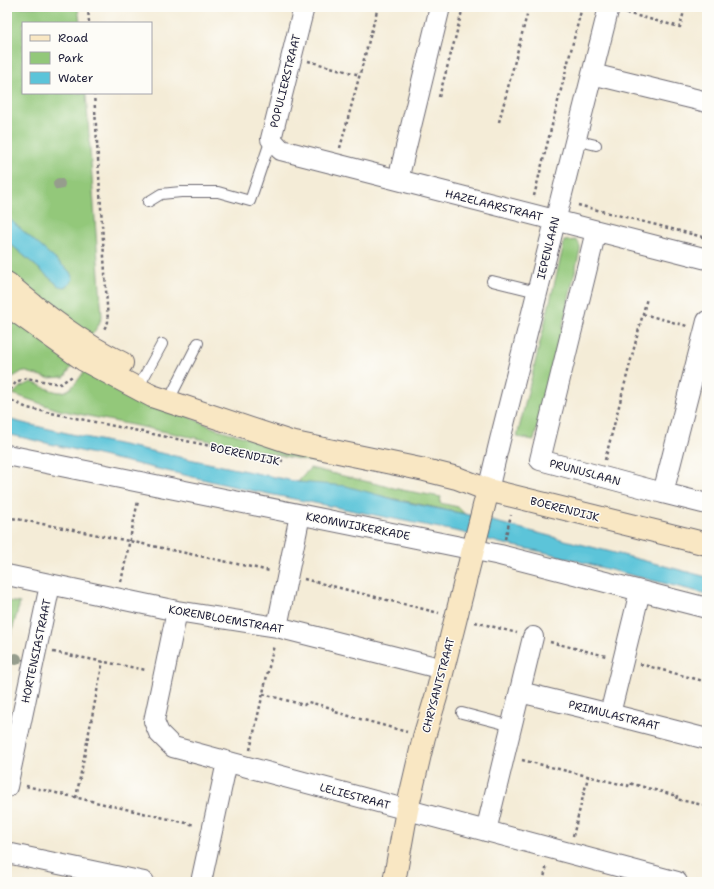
<svg xmlns="http://www.w3.org/2000/svg" width="714" height="889" font-family="'Shantell Sans',sans-serif">
  <rect width="100%" height="100%" fill="#fdfcf7"/>
  <filter id="ink" filterUnits="userSpaceOnUse"><feTurbulence type="fractalNoise" baseFrequency=".025" numOctaves="2"/><feDisplacementMap in="SourceGraphic" scale="8" xChannelSelector="R" yChannelSelector="G"/><feConvolveMatrix kernelMatrix="1 2 1 2 8 2 1 2 1" color-interpolation-filters="sRGB"/></filter>
  <filter id="wash" filterUnits="userSpaceOnUse"><feTurbulence type="fractalNoise" baseFrequency=".012" numOctaves="4" result="noise"/><feDisplacementMap in="SourceGraphic" scale="16" xChannelSelector="R" yChannelSelector="G"/><feGaussianBlur stdDeviation="0.9" result="paint"/><feColorMatrix in="noise" values="0 0 0 0 0 0 0 0 0 0 0 0 0 0 0 0 0 1.4 0 .05"/><feComposite in="paint" operator="in"/></filter>
  <g filter="url(#wash)">
    <rect width="100%" height="100%" fill="#f4ecd7"/>
    <!-- green -->
    <path fill="#93c87a" stroke="#5a755a" d="M7 7H78L80 23H23V93H86L102 317 98 326 91 336 40 302 7 270V241L59 286 7 217Z
      M577 240 580 246V250L551 376 534 440 517 437 563 248 564 241Z
      M7 310 76 359 65 377 48 378 23 371 13 377 7 385Z
      M88 366 142 395 214 428 339 465 313 462 59 410 13 394 20 387 32 382C39 385 55 393 62 392 73 391 82 374 88 366Z
      M310 468 402 490 441 497 440 503 458 507 465 514 381 496 298 482Z
      M7 601 20 603 7 648Z"/>
    <!-- water -->
    <path fill="#5cc4d9" stroke="#3f738a" d="M7 217 70 272 73 279 70 284 65 287 59 286 7 241Z
      M7 419 27 424 80 436 298 482 346 486 400 501 465 514 707 577V594L607 569 552 554 500 543 460 532 249 490 7 434Z"/>
  </g>
  <g filter="url(#ink)">
    <g fill="none" stroke-linecap="round" stroke-linejoin="round">
      <defs>
        <path id="lane" d="M575 140 596 145
          M148 202 161 194 181 192H218L250 201 271 139
          M492 281 537 292
          M138 388 162 344
          M170 401 174 390 198 343
          M462 713 512 726"/>
        <path id="street" d="M304 7 271 139 281 150 398 180 707 259
          M592 74 707 102
          M398 180 440 7
          M596 231 540 460 663 493 707 321
          M7 455 500 555 707 608
          M488 490 500 440 609 7
          M663 493 707 504
          M7 575 177 611 277 627 443 669
          M177 611 164 674 154 721 159 733 173 747 677 882
          M277 627 300 515
          M520 692 610 714 707 739
          M610 714 640 591
          M7 787 50 585
          M486 831 533 637
          M7 853 144 882
          M201 882 227 762"/>
        <path id="secondary" d="M7 283C42 313 80 343 122 363
          M7 305 84 360 152 396 290 442 425 470 457 478 488 490 707 544
          M394 882 407 810 424 737 436 697 488 490"/>
      </defs>
      <!-- lane casing -->
      <use href="#lane" stroke="#6c6972" stroke-width="12"/>
      <!-- street casing -->
      <use href="#street" stroke="#6c6972" stroke-width="22"/>
      <!-- secondary casing -->
      <use href="#secondary" stroke="#6c6972" stroke-width="24"/>
      <!-- path -->
      <path stroke="#6c6972" stroke-width="2.5" stroke-dasharray="3 3" stroke-linecap="butt" d="M88 7 89 23
        M626 13 680 27 685 7
        M308 61 360 75
        M94 93 108 322 103 331
        M439 97 455 39 463 7
        M499 122 529 7
        M340 148 378 7
        M534 196 582 7
        M578 205 707 238
        M643 314 687 326
        M7 395 16 382 26 378 60 384 71 377 73 375
        M7 398 27 408 283 461
        M605 460 647 298
        M7 517 129 541 270 571
        M505 539 511 515
        M304 579 439 613
        M121 582 138 501
        M475 622 517 633
        M550 642 606 656
        M53 652 146 670
        M640 664 707 682
        M263 694 304 705 308 702 332 708 335 712 407 732
        M250 750 274 645
        M522 760 628 786 629 783 677 796 676 799 707 806
        M26 786 195 825
        M76 798 103 661
        M573 836 588 777
        M543 882 547 865"/>
      <!-- lane -->
      <use href="#lane" stroke="#fff" stroke-width="10"/>
      <!-- street -->
      <use href="#street" stroke="#fff" stroke-width="20"/>
      <!-- secondary -->
      <use href="#secondary" stroke="#f9e7c3" stroke-width="22"/>
    </g>
    <!-- trees -->
    <g fill="#969d8d">
      <circle cx="59" cy="184" r="6"/>
      <circle cx="16" cy="659" r="6"/>
    </g>
  </g>
  <g text-anchor="middle" stroke-width="3" stroke-linejoin="round" paint-order="stroke">
    <!-- street labels -->
    <g font-size="11" fill="#22223b" stroke="#fdfcf7">
      <text transform="translate(285 81) rotate(-76)" y="4">POPULIERSTRAAT</text>
      <text transform="translate(494 205) rotate(14)" y="4">HAZELAARSTRAAT</text>
      <text transform="translate(548 248) rotate(-76)" y="4">IEPENLAAN</text>
      <text transform="translate(245 454) rotate(12)" y="4">BOERENDIJK</text>
      <text transform="translate(585 472) rotate(15)" y="4">PRUNUSLAAN</text>
      <text transform="translate(565 509) rotate(14)" y="4">BOERENDIJK</text>
      <text transform="translate(358 526) rotate(11)" y="4">KROMWIJKERKADE</text>
      <text transform="translate(226 619) rotate(10)" y="4">KORENBLOEMSTRAAT</text>
      <text transform="translate(36 651) rotate(-78)" y="4">HORTENSIASTRAAT</text>
      <text transform="translate(438 685) rotate(-75)" y="4">CHRYSANTSTRAAT</text>
      <text transform="translate(614 715) rotate(14)" y="4">PRIMULASTRAAT</text>
      <text transform="translate(355 796) rotate(15)" y="4">LELIESTRAAT</text>
    </g>
  </g>
  <!-- margin -->
  <rect width="714" height="889" fill="none" stroke="#fdfcf7" stroke-width="24"/>
  <!-- legend -->
  <rect x="22" y="22" width="130" height="72" fill="#fdfcf7" stroke="#a5a5ac"/>
  <rect x="30" y="35" width="20" height="6" fill="#f9e7c3" stroke="#a5a5ac"/>
  <text x="58" y="42" font-size="12" fill="#22223b">Road</text>
  <rect x="30" y="52" width="20" height="12" fill="#93c87a" stroke="#a5a5ac"/>
  <text x="58" y="62" font-size="12" fill="#22223b">Park</text>
  <rect x="30" y="72" width="20" height="12" fill="#5cc4d9" stroke="#a5a5ac"/>
  <text x="58" y="82" font-size="12" fill="#22223b">Water</text>
</svg>
